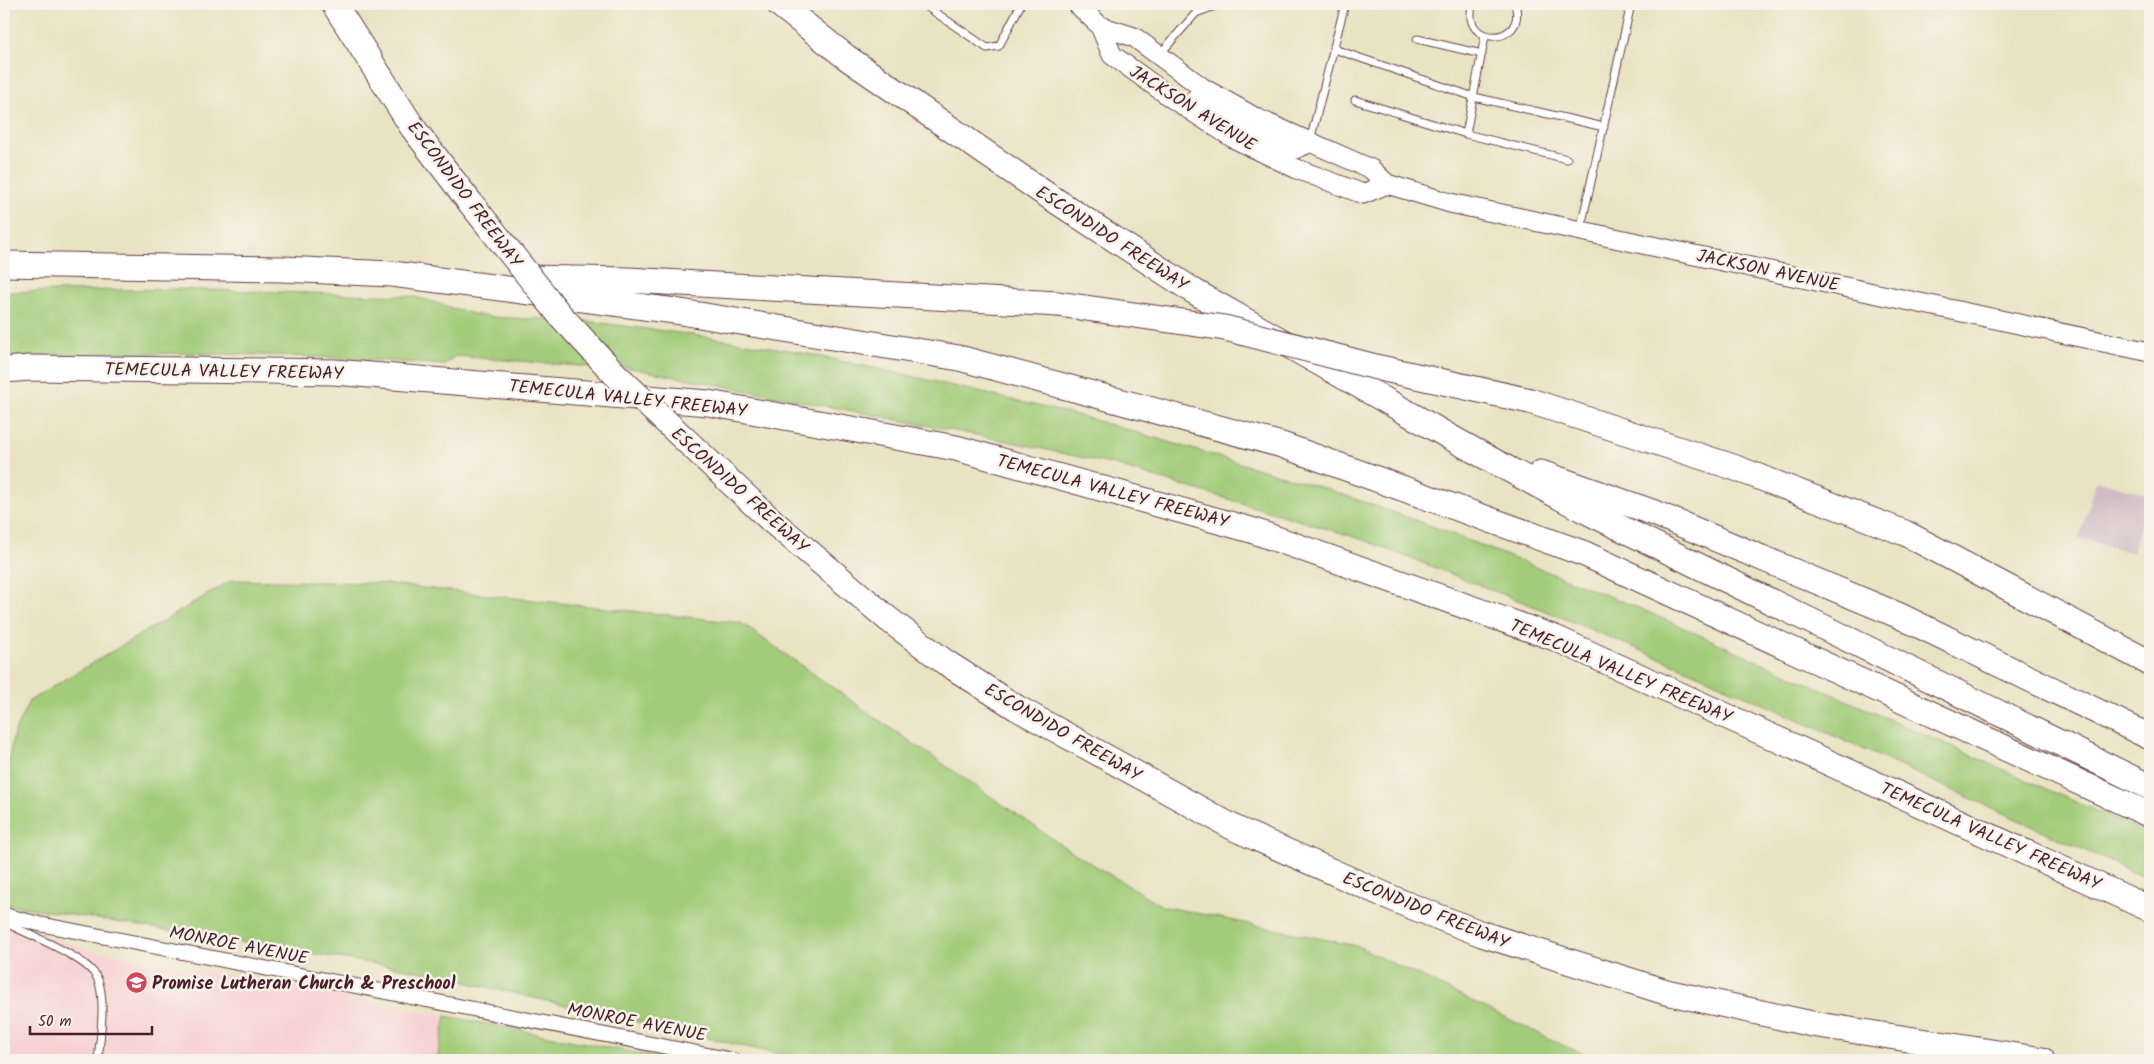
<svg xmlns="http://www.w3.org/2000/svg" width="2154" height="1064" font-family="Kalam,sans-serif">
  <rect width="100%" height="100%" fill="#f7f3e8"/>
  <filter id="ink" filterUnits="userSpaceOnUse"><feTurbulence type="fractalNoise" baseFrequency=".02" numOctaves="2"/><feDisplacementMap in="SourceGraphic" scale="10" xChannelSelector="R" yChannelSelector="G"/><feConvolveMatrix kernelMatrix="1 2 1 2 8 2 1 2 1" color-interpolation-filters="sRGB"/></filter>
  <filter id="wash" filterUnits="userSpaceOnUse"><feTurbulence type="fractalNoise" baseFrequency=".0096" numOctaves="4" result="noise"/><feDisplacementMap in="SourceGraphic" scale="20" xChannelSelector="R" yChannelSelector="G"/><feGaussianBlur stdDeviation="1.12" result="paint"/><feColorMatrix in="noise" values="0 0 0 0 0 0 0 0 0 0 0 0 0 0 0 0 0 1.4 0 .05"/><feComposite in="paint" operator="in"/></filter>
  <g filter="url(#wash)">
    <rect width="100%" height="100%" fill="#e9e3c3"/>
    <!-- built -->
    <path fill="#f7cfd1" d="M4 926 91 950 446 1016 437 1060H4Z"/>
    <!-- industrial -->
    <path fill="#d2bdc6" d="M2096 480 2149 495 2132 553 2079 538Z"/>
    <!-- grass -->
    <path fill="#a2cc79" stroke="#767652" d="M179 289 409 296C429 299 446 307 465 312 493 320 526 318 555 319L606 368 455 356 445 365C299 354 151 349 4 358V292Z
      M570 319 687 334 789 350 907 375 1084 417 1327 489 1429 525 1639 608 2150 835V880L1700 675 1556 615 1361 539 1111 464 1012 442 615 365Z
      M232 580 378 583 741 623 876 718 1066 848 1162 906 1357 946 1569 1048 1605 1060H803L413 970 4 904V785L14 733 29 701Z
      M446 1016 672 1060H437Z"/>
  </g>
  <g filter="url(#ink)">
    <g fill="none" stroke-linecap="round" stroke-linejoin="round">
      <defs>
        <path id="lane" d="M923 4 987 48 999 46 1021 4
          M1473 4C1458 46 1528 48 1515 4
          M1417 39 1482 54
          M1334 49 1474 97 1604 127
          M1160 54 1196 13 1220 4
          M1355 100 1466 134 1485 36
          M1466 134 1567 159
          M1310 141 1345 4
          M1580 231 1631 4
          M4 922C27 934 79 954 94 973 108 990 100 1039 98 1060"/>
        <path id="street" d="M4 915 39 924 733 1060"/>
        <path id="secondary" d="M1077 4 1100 26 1134 37 1203 88 1256 118 1371 169 1387 184 1450 203 2150 352
          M1100 26 1112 55 1173 99 1233 138 1297 169 1363 194 1387 184
          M1195 99 1281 147 1295 149 1309 143"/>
        <path id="highway" d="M334 4 413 128 465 196
          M779 4 846 57 1041 191 1195 292 1464 445 1582 509 2150 787
          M4 264 282 269 392 274 675 311 959 358 1282 445 1585 554 2150 815
          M526 278 628 280 1058 304
          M4 370 30 368 334 372 708 403 956 448 1251 530 1555 638 2150 909
          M1530 401 1733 467 1905 533 2150 663
          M1541 473 1652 512 1900 616 2150 737
          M772 521 888 619 945 662 1017 708 1236 829 1403 903 1482 934 1666 992 1812 1024 2042 1060"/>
      </defs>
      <!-- lane casing -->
      <use href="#lane" stroke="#623c42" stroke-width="9"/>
      <!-- street casing -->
      <use href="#street" stroke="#623c42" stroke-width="16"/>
      <!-- secondary casing -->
      <use href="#secondary" stroke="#623c42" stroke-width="21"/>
      <!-- highway casing -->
      <use href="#highway" stroke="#623c42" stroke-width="27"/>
      <!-- lane -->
      <use href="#lane" stroke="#fff" stroke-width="7"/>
      <!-- street -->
      <use href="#street" stroke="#fff" stroke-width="14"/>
      <!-- secondary -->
      <use href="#secondary" stroke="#fff" stroke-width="19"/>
      <!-- highway -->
      <use href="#highway" stroke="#fff" stroke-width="25"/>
      <defs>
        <path id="highway-bridge" d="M465 196 560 315 615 374 772 521
          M1058 304 1225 328 1380 368 1530 401"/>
      </defs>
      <!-- highway-bridge casing -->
      <use href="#highway-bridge" stroke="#623c42" stroke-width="27" stroke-linecap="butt"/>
      <!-- highway-bridge -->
      <use href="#highway-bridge" stroke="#fff" stroke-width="25"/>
    </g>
  </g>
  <!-- icons -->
  <defs>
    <symbol id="school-disc" viewBox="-11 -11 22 22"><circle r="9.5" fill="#d1495b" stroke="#f7f3e8"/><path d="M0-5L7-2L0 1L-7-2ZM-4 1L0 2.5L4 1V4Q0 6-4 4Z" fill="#fff"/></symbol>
  </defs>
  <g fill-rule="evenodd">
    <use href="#school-disc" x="124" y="970" width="25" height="25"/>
  </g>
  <g text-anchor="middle" stroke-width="5" stroke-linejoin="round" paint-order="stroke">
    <!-- street labels -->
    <g font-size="18" fill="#4a1f2b" stroke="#f7f3e8">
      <text transform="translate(1193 108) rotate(32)" y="6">JACKSON AVENUE</text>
      <text transform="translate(465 194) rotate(53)" y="6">ESCONDIDO FREEWAY</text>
      <text transform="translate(1112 238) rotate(33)" y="6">ESCONDIDO FREEWAY</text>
      <text transform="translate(1768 270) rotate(12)" y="6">JACKSON AVENUE</text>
      <text transform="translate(224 371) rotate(1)" y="6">TEMECULA VALLEY FREEWAY</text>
      <text transform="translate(628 398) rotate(6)" y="6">TEMECULA VALLEY FREEWAY</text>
      <text transform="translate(740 490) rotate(42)" y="6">ESCONDIDO FREEWAY</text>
      <text transform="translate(1113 491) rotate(15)" y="6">TEMECULA VALLEY FREEWAY</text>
      <text transform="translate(1621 671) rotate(23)" y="6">TEMECULA VALLEY FREEWAY</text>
      <text transform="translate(1063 732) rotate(30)" y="6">ESCONDIDO FREEWAY</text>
      <text transform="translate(1991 836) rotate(24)" y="6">TEMECULA VALLEY FREEWAY</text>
      <text transform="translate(1426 910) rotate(22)" y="6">ESCONDIDO FREEWAY</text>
      <text transform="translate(239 945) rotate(11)" y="6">MONROE AVENUE</text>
      <text transform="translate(637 1022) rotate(11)" y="6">MONROE AVENUE</text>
    </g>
    <!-- poi labels -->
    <g font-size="18" font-weight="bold" fill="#4a1f2b" stroke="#f7f3e8" text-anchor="start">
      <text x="152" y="989">Promise Lutheran Church &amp; Preschool</text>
    </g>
  </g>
  <!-- margin -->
  <rect width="2154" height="1064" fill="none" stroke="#f7f3e8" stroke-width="20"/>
  <!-- scale -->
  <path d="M30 1026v8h122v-8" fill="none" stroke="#4a1f2b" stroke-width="2.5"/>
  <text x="38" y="1026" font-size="15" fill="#4a1f2b" stroke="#f7f3e8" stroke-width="4" paint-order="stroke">50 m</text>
</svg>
